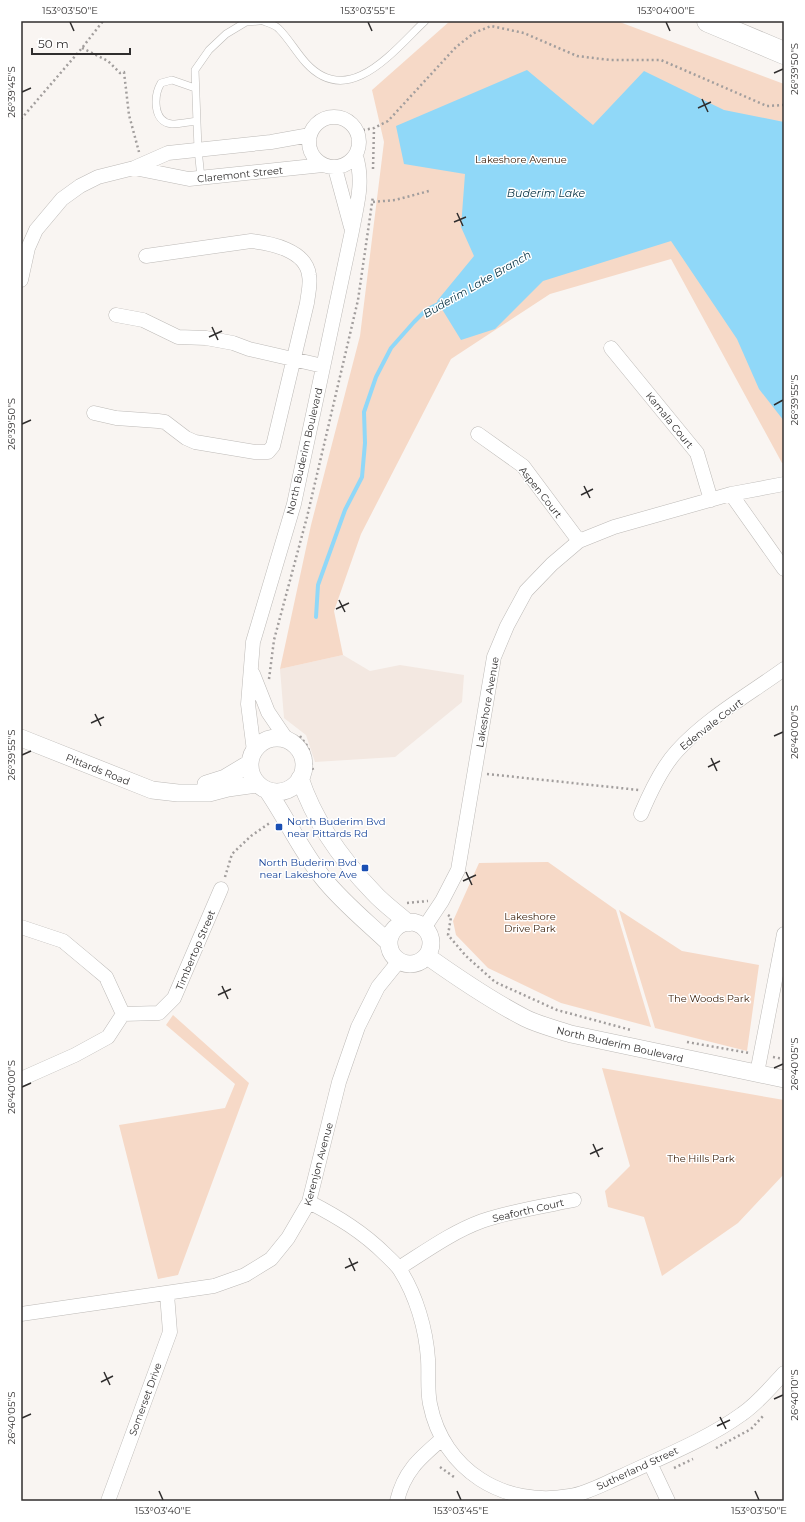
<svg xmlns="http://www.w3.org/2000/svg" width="805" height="1522" font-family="Montserrat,sans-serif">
  <rect width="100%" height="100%" fill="#f9f5f2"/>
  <!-- built -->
  <path fill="#f3e8e1" d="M343 655 370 671 400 665 464 675 462 702 395 757 315 762 306 735 284 718 280 669Z"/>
  <!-- green -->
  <path fill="#f6d9c7" d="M450 21H617L784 84V463H782L671 259 550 294 451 359 361 534 334 611 343 655 280 669 311 525 360 336 384 142 372 90Z
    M548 862 616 910 651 1027 561 1003 488 968 456 935 453 921 479 863Z
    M619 910 682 951 759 965 747 1051 655 1028Z
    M173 1015 249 1083 178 1275 158 1279 119 1125 225 1108 235 1084 166 1025Z
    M602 1068 784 1100V1174L738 1223 662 1276 644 1217 608 1207 605 1191 630 1166Z"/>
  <!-- water -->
  <path fill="#90d8f8" d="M527 70 593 125 644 71 724 110 784 122V421L759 389 737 339 671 241 543 281 495 329 461 340 437 301 474 256 461 227 465 174 404 164 396 126Z"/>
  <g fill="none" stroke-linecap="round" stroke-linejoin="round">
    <!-- stream -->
    <path stroke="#90d8f8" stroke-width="4" d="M316 617 318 585 345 510 362 477 365 443 364 412 376 377 391 348 414 322 426 310 442 302"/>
    <defs>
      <path id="service" d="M263 21C268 23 276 25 279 29 289 39 296 52 306 63 349 110 394 50 425 21
        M195 88 172 80 161 83C154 95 152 122 172 124 180 124 189 122 197 121
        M201 178 198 149 195 70 209 50 226 34 246 22 259 21"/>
      <path id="minor" d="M309 142a25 25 0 1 1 50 0a25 25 0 1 1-50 0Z
        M134 168 189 179 323 165
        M335 168 351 227
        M21 280 28 248 36 230 62 199 80 186 98 177 134 168 168 153 271 142 310 135
        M116 315 143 320 178 337 206 338 233 343 249 349 323 366
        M611 348 697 453 711 500
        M94 413 116 418 158 421 165 422 186 438 195 442 255 452H268L273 446 307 303C308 294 311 284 309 275 306 250 270 243 251 241L146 256
        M478 434 523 466 579 541
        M731 494 784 569
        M253 674 268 712 287 740
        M254 751 248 704 253 642 294 504 352 231C357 204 364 182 356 156
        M641 814C649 795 663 766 677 751 707 718 748 695 784 669
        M21 927 63 941 87 961 106 977 123 1014
        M424 928 442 901 458 870 494 657 507 626 526 591 552 564 579 541 614 527 731 494 784 484
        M757 1073 784 934
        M21 1079 75 1055 108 1037 123 1014 159 1013 174 998 221 889
        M309 1202C338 1217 363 1232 386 1255 391 1260 396 1264 400 1270 416 1295 426 1329 428 1359 429 1374 427 1389 430 1404 443 1470 504 1508 570 1496 588 1493 605 1483 622 1476 662 1457 706 1440 742 1414 758 1403 771 1387 784 1373
        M399 1268C426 1251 452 1232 482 1221 511 1211 544 1206 574 1200
        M21 1314 214 1286 245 1275 271 1259 288 1238 309 1202 339 1082 358 1027 378 987 399 961
        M650 1463 668 1501
        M108 1501 170 1332 167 1294
        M397 1501C404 1471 420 1458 442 1439"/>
      <path id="tertiary" d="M21 738 152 790 178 793H209L228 788 258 784
        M250 765a27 27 0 1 1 54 0a27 27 0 1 1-54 0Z
        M300 778C314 821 342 860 374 893 384 904 397 913 408 923
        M206 784 225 778 250 763
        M267 790C287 819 301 851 323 878 342 902 367 922 389 943
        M389 943a21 21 0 1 1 42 0a21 21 0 1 1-42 0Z
        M427 956C458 978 490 1000 525 1018 539 1025 556 1029 571 1034L784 1079"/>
      <path id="motorway" d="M708 21 784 53"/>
    </defs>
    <!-- service casing -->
    <use href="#service" stroke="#bdbab7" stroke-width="8"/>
    <!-- minor casing -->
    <use href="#minor" stroke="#bdbab7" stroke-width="15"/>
    <!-- tertiary casing -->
    <use href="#tertiary" stroke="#bdbab7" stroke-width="18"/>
    <!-- motorway casing -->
    <use href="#motorway" stroke="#bdbab7" stroke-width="23"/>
    <!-- path -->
    <path stroke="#a29e9d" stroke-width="2.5" stroke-dasharray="2 3" stroke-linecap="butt" d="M82 48 108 61 120 73 124 72 129 115 139 152
      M21 119 82 48 103 21
      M358 131 374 128 388 121 456 47 474 33 491 26 524 33 577 56 610 60H661L767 106 784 105
      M373 169 374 128
      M373 202 395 200 429 191
      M269 679 274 640 307 517 358 300 373 196
      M300 736 308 747 313 770
      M487 774 639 790
      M225 877 232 854 251 836 271 822
      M407 903 428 901
      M448 915 451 917 448 935 466 956 495 982 557 1010 631 1030
      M687 1042 749 1053
      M773 1057 784 1059
      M716 1448 751 1429 764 1415
      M440 1467 454 1477
      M674 1468 693 1459"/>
    <!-- service -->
    <use href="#service" stroke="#fff" stroke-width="7"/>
    <!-- minor -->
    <use href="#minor" stroke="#fff" stroke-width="14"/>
    <!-- tertiary -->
    <use href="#tertiary" stroke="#fff" stroke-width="17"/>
    <!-- motorway -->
    <use href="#motorway" stroke="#fff" stroke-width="22"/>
  </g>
  <!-- ticks -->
  <path fill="none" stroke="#302e2e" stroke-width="1.5" d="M70 22 74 31M368 22 372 31M666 22 670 31M774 73 783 69M22 92 31 88M702 99 708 112M698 108 711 102M457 213 463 226M454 222 466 217M212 327 218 340M209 337 222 331M774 405 783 400M22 424 31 420M584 486 590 498M581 495 593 489M339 600 345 612M336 609 349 603M95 714 101 726M91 723 104 717M774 736 783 732M22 755 31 751M711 758 717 771M708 767 720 761M466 872 472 885M463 881 476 875M222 986 228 999M218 995 231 989M774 1068 783 1064M22 1087 31 1083M593 1144 599 1157M590 1154 603 1148M349 1258 355 1271M345 1268 358 1262M104 1372 110 1385M101 1382 113 1376M774 1399 783 1395M720 1417 726 1429M22 1418 31 1414M717 1426 730 1420M159 1491 163 1500M457 1491 461 1500M755 1491 759 1500"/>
  <!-- markers -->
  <g fill="#1a4fb4" stroke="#fff" stroke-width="1.5">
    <rect x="275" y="823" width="8" height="8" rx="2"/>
    <rect x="361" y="864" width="8" height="8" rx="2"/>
  </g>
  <g text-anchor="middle" stroke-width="3" stroke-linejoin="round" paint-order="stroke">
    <!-- park labels -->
    <g font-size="10" fill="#3f230e" stroke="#fff">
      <text x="521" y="163">Lakeshore Avenue</text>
      <text x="530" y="920">Lakeshore<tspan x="530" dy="12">Drive Park</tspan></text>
      <text x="709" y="1002">The Woods Park</text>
      <text x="701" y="1162">The Hills Park</text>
    </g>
    <!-- street labels -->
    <g font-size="10" fill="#302e2e" stroke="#fff">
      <text transform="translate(240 174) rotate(-6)" y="4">Claremont Street</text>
      <text transform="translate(670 420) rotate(51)" y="4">Kamala Court</text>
      <text transform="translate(304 451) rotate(-77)" y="4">North Buderim Boulevard</text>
      <text transform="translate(541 492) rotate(52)" y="4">Aspen Court</text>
      <text transform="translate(487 702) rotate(-80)" y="4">Lakeshore Avenue</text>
      <text transform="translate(711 724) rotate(-38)" y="4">Edenvale Court</text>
      <text transform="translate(98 769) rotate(22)" y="4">Pittards Road</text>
      <text transform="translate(195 950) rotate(-67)" y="4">Timbertop Street</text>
      <text transform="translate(620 1044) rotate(13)" y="4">North Buderim Boulevard</text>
      <text transform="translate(318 1164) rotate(-75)" y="4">Kerenjon Avenue</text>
      <text transform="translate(528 1210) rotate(-13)" y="4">Seaforth Court</text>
      <text transform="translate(145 1399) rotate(-70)" y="4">Somerset Drive</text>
      <text transform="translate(637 1468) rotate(-25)" y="4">Sutherland Street</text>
    </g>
    <!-- transit labels -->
    <g font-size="10" fill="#164399" stroke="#fff" text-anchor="start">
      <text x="287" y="825">North Buderim Bvd<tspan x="287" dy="12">near Pittards Rd</tspan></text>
      <text x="357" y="866" text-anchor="end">North Buderim Bvd<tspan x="357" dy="12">near Lakeshore Ave</tspan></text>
    </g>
    <!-- water labels -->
    <g font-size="11" font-style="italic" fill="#083445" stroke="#fff">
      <text x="546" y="197">Buderim Lake</text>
      <text transform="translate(477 284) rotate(-30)" y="4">Buderim Lake Branch</text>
    </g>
  </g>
  <!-- border -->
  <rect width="805" height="1522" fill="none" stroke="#ffffff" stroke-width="44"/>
  <!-- scale -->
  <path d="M32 48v6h98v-6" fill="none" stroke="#302e2e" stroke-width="2"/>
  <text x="38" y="48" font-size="12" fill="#302e2e" stroke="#ffffff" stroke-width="3" paint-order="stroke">50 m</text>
  <rect x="22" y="22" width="761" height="1478" fill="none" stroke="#302e2e" stroke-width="1.5"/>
  <g font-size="10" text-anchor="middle" fill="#302e2e">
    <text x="70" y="14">153°03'50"E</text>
    <text x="368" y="14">153°03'55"E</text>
    <text x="666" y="14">153°04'00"E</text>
    <text transform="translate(794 69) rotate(-90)" y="4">26°39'50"S</text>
    <text transform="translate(11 92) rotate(-90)" y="4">26°39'45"S</text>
    <text transform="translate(794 400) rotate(-90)" y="4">26°39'55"S</text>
    <text transform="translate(11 424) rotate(-90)" y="4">26°39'50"S</text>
    <text transform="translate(794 732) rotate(-90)" y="4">26°40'00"S</text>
    <text transform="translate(11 755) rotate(-90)" y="4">26°39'55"S</text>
    <text transform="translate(794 1064) rotate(-90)" y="4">26°40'05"S</text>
    <text transform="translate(11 1087) rotate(-90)" y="4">26°40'00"S</text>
    <text transform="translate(794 1395) rotate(-90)" y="4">26°40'10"S</text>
    <text transform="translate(11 1418) rotate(-90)" y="4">26°40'05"S</text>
    <text x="163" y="1514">153°03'40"E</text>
    <text x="461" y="1514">153°03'45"E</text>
    <text x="759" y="1514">153°03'50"E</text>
  </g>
</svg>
